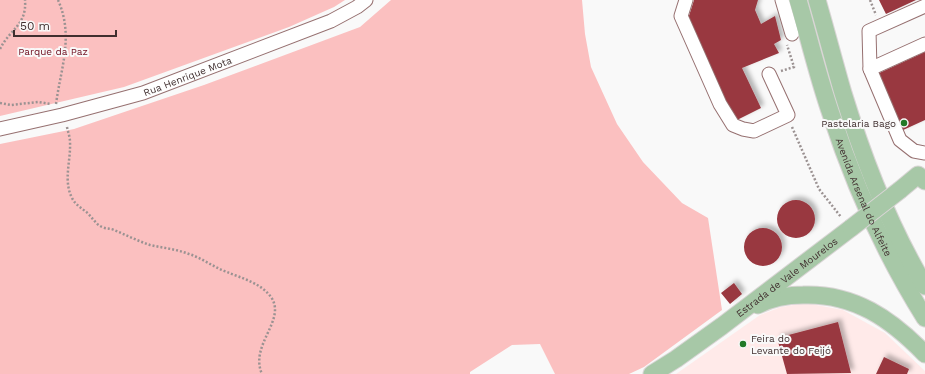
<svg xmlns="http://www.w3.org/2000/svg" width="925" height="374" font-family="'Work Sans',sans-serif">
  <defs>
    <filter id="shadow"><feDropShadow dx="3.5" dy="-3.5" stdDeviation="2" flood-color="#0004"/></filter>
  </defs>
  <rect width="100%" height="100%" fill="#f9f9f9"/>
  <!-- built -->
  <path fill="#ffeae9" d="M806 303 843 310 885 333 925 371V374H676L760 315 781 307Z"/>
  <!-- green -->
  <path fill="#fbc0c0" d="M0 0H345L334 7 289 27 124 87 0 116Z
    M391 0H582L585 34 591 67 617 124 643 162 682 203 708 218 722 310 644 367 629 374H555L540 344 512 345 470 372V374H0V144L74 129 204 85 360 27Z"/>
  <!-- building -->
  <path fill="#993840" filter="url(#shadow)" d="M694 0H758L755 10 761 24 775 16 781 40 774 44 779 53 742 68 761 108 735 121 688 19Z
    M879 0H916L886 14Z
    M925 52V120L901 131 875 75Z
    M777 219a19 19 0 1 1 38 0a19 19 0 1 1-38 0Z
    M744 247a19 19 0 1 1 38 0a19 19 0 1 1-38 0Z
    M734 283 742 294 730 304 721 293Z
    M838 322 851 373 787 374 777 338Z
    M884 357 909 369 907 374H876Z"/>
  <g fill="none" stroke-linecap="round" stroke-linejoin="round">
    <defs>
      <g id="minor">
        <path d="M686 0 681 16 720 104 733 125 743 129 754 131 788 115 769 74"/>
        <path d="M782 0 792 34"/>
        <path d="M925 44 870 69 900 140 914 151 925 153"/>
        <path d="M870 69 869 31 925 6"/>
        <path id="s1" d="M0 129 62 115 143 93 331 21 357 7 366 0"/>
      </g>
      <g id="major">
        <path id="s2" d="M798 0C809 38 818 77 831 114 854 185 885 254 925 318"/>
        <path d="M817 0C826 31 834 62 843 93 863 158 890 228 925 286"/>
        <path d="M900 190 918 175 925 181"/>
        <path d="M758 305C771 298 788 295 803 295 854 293 891 319 925 354"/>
        <path id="s3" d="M652 374 676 359 722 326 851 228"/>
      </g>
    </defs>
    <!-- minor casing -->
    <use href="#minor" stroke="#967070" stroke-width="15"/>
    <!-- major casing -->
    <use href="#major" stroke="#d9d5d5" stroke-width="19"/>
    <!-- path -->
    <path stroke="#9b9292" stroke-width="2.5" stroke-dasharray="2 2" stroke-linecap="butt" d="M870 0 876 15
      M0 49C10 29 27 25 25 0
      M781 71 794 67 787 45
      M0 103 11 105 38 102 51 104
      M56 104C61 67 74 36 58 0
      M67 127C68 132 70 137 70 142 71 161 63 180 72 198 75 204 80 207 85 211 91 215 95 224 102 227 106 229 110 228 114 230 126 235 138 241 150 245 163 248 176 249 189 254 202 258 213 267 227 272 241 278 261 283 271 297 287 320 249 345 262 374
      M792 127 819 189 841 217"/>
    <!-- minor -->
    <use href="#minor" stroke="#fff" stroke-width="13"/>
    <!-- major -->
    <use href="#major" stroke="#a7c8a7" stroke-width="17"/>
    <defs>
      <path id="major-bridge" d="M851 228 900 190"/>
    </defs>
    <!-- major-bridge casing -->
    <use href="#major-bridge" stroke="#d9d5d5" stroke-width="19" stroke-linecap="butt"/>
    <!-- major-bridge -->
    <use href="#major-bridge" stroke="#a7c8a7" stroke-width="17"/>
  </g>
  <!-- markers -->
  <g fill="#227927" stroke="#f9f9f9" stroke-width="1.5">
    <circle cx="904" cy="123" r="4"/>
    <circle cx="743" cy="344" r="4"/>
  </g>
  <g text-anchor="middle" stroke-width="4" stroke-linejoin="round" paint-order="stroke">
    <!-- park labels -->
    <g font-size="10" fill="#6e0d1e" stroke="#f9f9f9">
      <text x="53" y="55">Parque da Paz</text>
    </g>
    <!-- street labels -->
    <g font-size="10" fill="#402f2f" stroke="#f9f9f9">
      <text dy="4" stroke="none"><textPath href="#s1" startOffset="195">Rua Henrique Mota</textPath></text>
      <text dy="4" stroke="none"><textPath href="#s2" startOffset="208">Avenida Arsenal do Alfeite</textPath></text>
      <text dy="4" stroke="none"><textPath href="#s3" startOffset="166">Estrada de Vale Mourelos</textPath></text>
    </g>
    <!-- poi labels -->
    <g font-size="10" fill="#402f2f" stroke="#f9f9f9" text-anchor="end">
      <text x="896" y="127">Pastelaria Bago</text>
      <text x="751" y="342" text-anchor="start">Feira do<tspan x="751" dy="12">Levante do Feijó</tspan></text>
    </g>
  </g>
  <!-- scale -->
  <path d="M14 30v6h102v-6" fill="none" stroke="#402f2f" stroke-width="2"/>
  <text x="20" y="30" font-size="12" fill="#402f2f" stroke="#f9f9f9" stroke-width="3" paint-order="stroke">50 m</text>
</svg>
